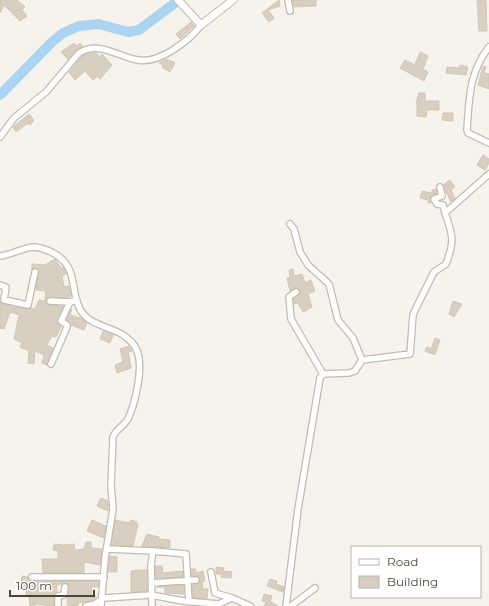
<svg xmlns="http://www.w3.org/2000/svg" width="489" height="606" font-family="Montserrat,sans-serif">
  <rect width="100%" height="100%" fill="#f6f3ec"/>
  <g fill="none" stroke-linecap="round" stroke-linejoin="round">
    <!-- river -->
    <path stroke="#a9d4f2" stroke-width="10" d="M0 95 52 42 63 33 79 26 99 24 128 32 139 30 179 0"/>
  </g>
  <!-- building -->
  <path fill="#d8cfc1" stroke="#d3c7b4" d="M0 0H17L25 7 22 10 27 16 20 21 4 5 0 13Z
    M279 0 280 6 268 10 274 18 269 22 262 13Z
    M292 0H316V6L294 7Z
    M477 0H486L487 31H479Z
    M191 22 194 26 180 39 176 34Z
    M74 43 77 46 80 43 83 46 76 50 68 59 61 52Z
    M420 52 428 56 423 69 428 72 424 81 400 68 405 60 415 65Z
    M88 53H96L100 57 102 54 112 65 100 79 98 76 93 80 85 71 75 80 69 72 82 56Z
    M166 59 175 63 170 72 162 67 163 65 159 63Z
    M460 65 468 67 466 75 446 73 447 67 459 68Z
    M483 66 486 67 484 73 489 74V89L478 85Z
    M419 93H425V101H439V110H427L426 117 417 116V103H416Z
    M443 113H453V121L442 120Z
    M29 114 34 120 30 125 28 123 16 132 13 127Z
    M483 155 489 159V163L485 170 477 165Z
    M450 180 455 187 451 190 455 198 451 202 443 185Z
    M436 189 437 193 430 198 431 203H428V200L420 198 422 191 432 193V190Z
    M55 259 61 268 63 267 64 269 66 274 62 276 64 287 69 286 71 296 65 298 50 297 46 299 48 305 63 306 57 321 61 326 56 337 52 336 47 345 53 348 47 365 42 363 44 355 35 351 34 364 28 363 29 351 20 347 22 343 14 339 19 315 10 312 4 329 0 328V301L13 307 35 309 39 300 45 301 46 291 36 290 39 271 35 268 32 270V264L45 265Z
    M293 269 294 276 302 274 305 283 311 280 315 291 308 294 312 307 303 312 298 303 294 304 293 299 300 294V290L295 288 290 291 287 278 290 277 289 270Z
    M453 301 462 304 454 317 449 314Z
    M72 309 70 315 80 318 87 323 84 330 71 325 66 320Z
    M103 331 113 335 110 343 100 339Z
    M435 338 440 340 435 355 425 351 427 347 431 349Z
    M129 346 132 351 128 352 131 368 117 373 115 365 123 362 120 349Z
    M101 498 108 501V511L97 506Z
    M92 520 106 526 104 538 87 531Z
    M115 520 130 523 131 520 137 522 136 524 138 525 133 546 111 545 112 543H118L112 541Z
    M147 534 159 537V539L170 540V548L142 546Z
    M86 542H91V548L102 549 100 565 84 562V573H43L42 559H58V551L53 550 54 544 63 545 74 544 75 550 84 549Z
    M110 556 117 557V572H108Z
    M155 566H162L163 573 183 571V577L156 578Z
    M216 567 224 568 223 571 232 572 231 578 221 577V574H216Z
    M191 569H196L195 573 203 571 205 581 202 582 203 589H208L207 599 193 598 192 585 198 584 200 580 198 576H192Z
    M140 570H147V591L131 592V571Z
    M22 576 28 577 30 581H99L98 587 92 586 91 596H96L93 600 78 603V606L67 605 69 585 65 583 57 585V592L54 596V606L35 604V606H30L29 597 26 596V588H21Z
    M270 579 277 581 276 584 284 587 283 592 267 586Z
    M184 585V594L165 593V587H157Z
    M264 594 272 596 270 601 278 606H264L266 602 262 601Z"/>
  <g fill="none" stroke-linecap="round" stroke-linejoin="round">
    <defs>
      <path id="minor" d="M288 0 290 11
        M489 47C469 72 469 100 467 130L468 133 489 143
        M0 137 14 118 46 92 79 53C99 40 118 57 138 60 159 64 189 41 201 25
        M440 187 442 196 434 199 437 204 443 205 445 213
        M0 256C12 255 23 247 35 247 43 248 48 250 55 254 81 269 68 297 84 315 94 326 111 327 123 335 130 340 136 345 138 354 143 370 135 404 128 419 124 426 116 429 113 437L111 486 113 509 105 558 101 606
        M0 285 6 287 4 300 28 305 35 272
        M296 292 289 297 291 319 323 374
        M50 301 70 302
        M362 360 410 354 413 315 416 308 434 272 446 264C455 240 453 236 445 213L489 174
        M51 364 67 327V325L61 321 70 302 77 300
        M107 549 153 551
        M211 572 215 593 232 598
        M32 577H104
        M152 583 196 580
        M58 606V596L64 595 65 587
        M86 606 95 604 103 598 151 595 183 601 219 604 232 598 250 606
        M152 606 151 565 153 551 186 554 189 602
        M286 606 298 509 320 378 323 374 349 373 355 371 362 360 353 338 338 320 329 284 308 265 300 252 294 229 290 224
        M291 606 315 588"/>
      <path id="tertiary" d="M178 0 201 25 233 0"/>
    </defs>
    <!-- minor casing -->
    <use href="#minor" stroke="#c2bbae" stroke-width="8"/>
    <!-- tertiary casing -->
    <use href="#tertiary" stroke="#c2bbae" stroke-width="9"/>
    <!-- minor -->
    <use href="#minor" stroke="#fff" stroke-width="5.5"/>
    <!-- tertiary -->
    <use href="#tertiary" stroke="#fff" stroke-width="7"/>
  </g>
  <!-- legend -->
  <rect x="351" y="546" width="130" height="52" fill="#ffffff" stroke="#b7b4b0"/>
  <rect x="359" y="559" width="20" height="6" fill="#ffffff" stroke="#b7b4b0"/>
  <text x="387" y="566" font-size="12" fill="#4b4439">Road</text>
  <rect x="359" y="576" width="20" height="12" fill="#d8cfc1" stroke="#b7b4b0"/>
  <text x="387" y="586" font-size="12" fill="#4b4439">Building</text>
  <!-- scale -->
  <path d="M10 590v6h84v-6" fill="none" stroke="#4b4439" stroke-width="2"/>
  <text x="16" y="590" font-size="12" fill="#4b4439" stroke="#ffffff" stroke-width="3" paint-order="stroke">100 m</text>
</svg>
